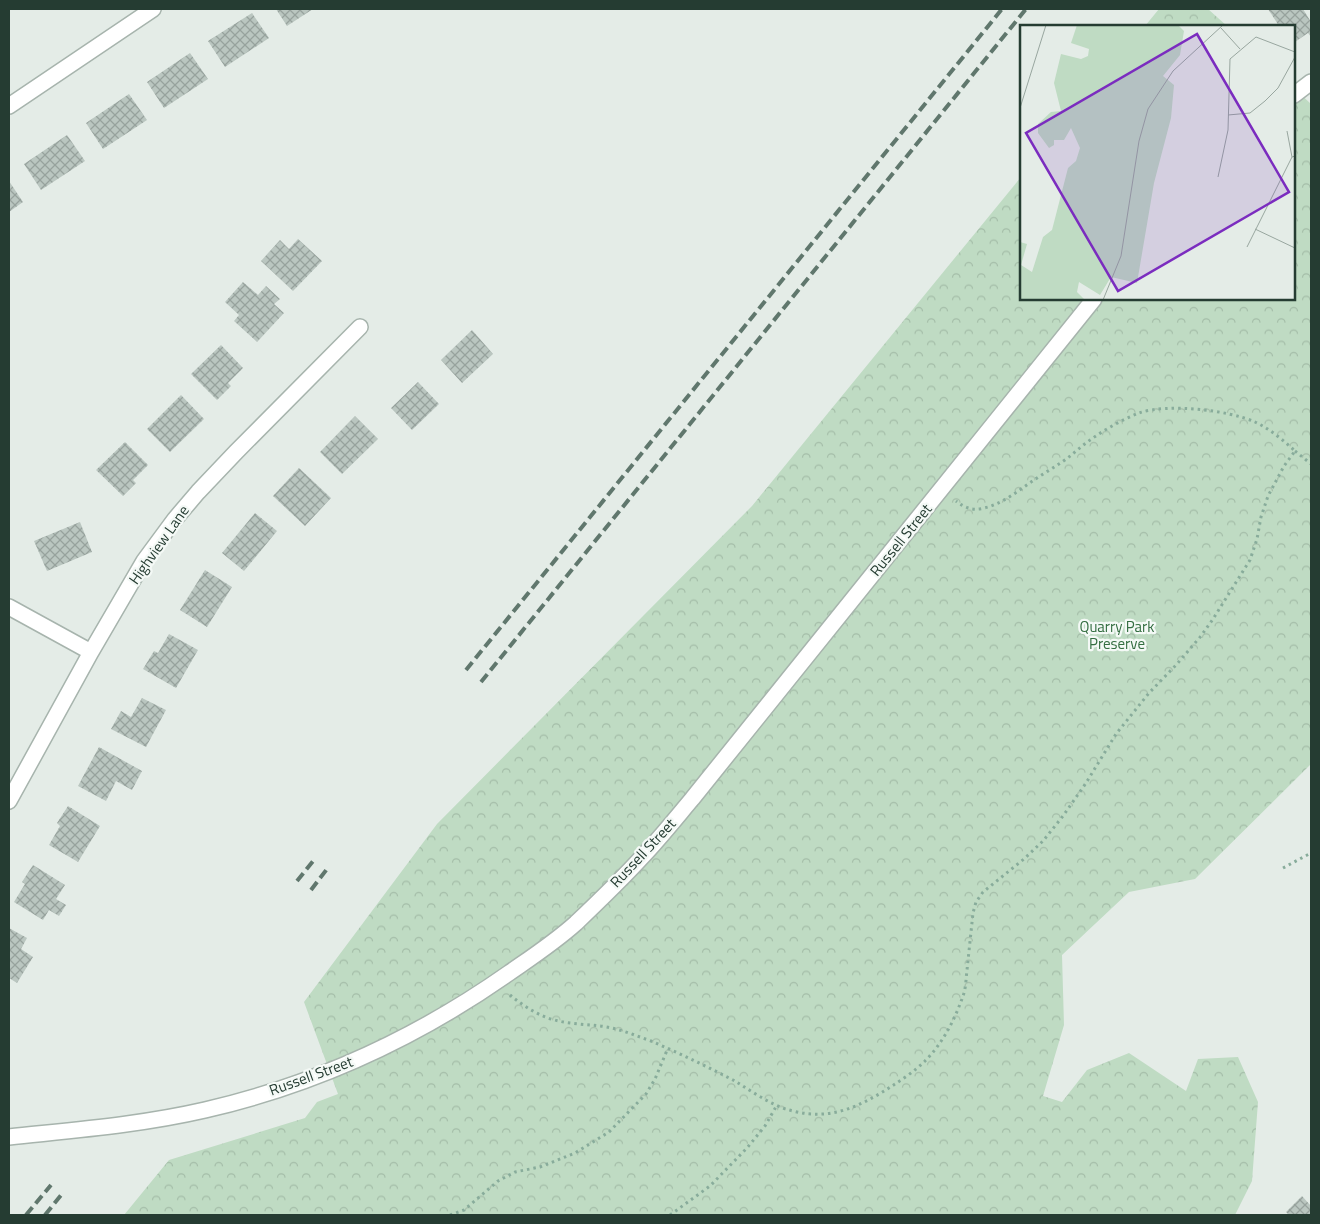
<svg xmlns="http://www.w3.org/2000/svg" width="1320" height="1224" font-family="'Titillium Web',sans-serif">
  <defs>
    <pattern id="forest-crowns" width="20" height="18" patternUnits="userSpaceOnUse" patternTransform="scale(1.25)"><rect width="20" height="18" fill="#bfdbc3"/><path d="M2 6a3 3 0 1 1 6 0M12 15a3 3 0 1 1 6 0" fill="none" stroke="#a4bda8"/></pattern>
    <pattern id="building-cross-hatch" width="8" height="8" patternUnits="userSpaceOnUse" patternTransform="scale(1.25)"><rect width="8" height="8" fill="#bac6c0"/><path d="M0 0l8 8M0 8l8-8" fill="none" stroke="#97a29d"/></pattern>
  </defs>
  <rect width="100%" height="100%" fill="#e4ece7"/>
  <!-- forest -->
  <path fill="url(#forest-crowns)" d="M1159 9H1208L1227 26H1145Z
    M1294 88 1311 104V764L1195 879 1129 892 1062 955 1064 1025 1043 1096 1062 1102 1087 1070 1129 1053 1186 1091 1198 1059 1238 1057 1258 1102 1252 1181 1235 1215H124L169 1160 305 1118 317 1102 338 1094 304 1002 437 824 752 506 1021 177V299H1294Z"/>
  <!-- building -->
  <path fill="url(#building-cross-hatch)" d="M276 9H313L287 26Z
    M1268 9H1303L1311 22V37L1308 33 1295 42 1296 45 1294 46V26H1279Z
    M252 13 269 38 225 67 208 41Z
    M190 53 208 79 164 108 147 82Z
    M129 94 147 120 103 149 86 123Z
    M67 135 85 161 41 190 24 164Z
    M9 181 23 202 9 212Z
    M298 239 322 261 293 291 261 261 280 240 289 249Z
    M243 282 258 295 266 286 280 299 274 304 284 313 257 342 234 321 239 315 225 302Z
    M472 330 493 354 462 383 441 360Z
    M221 345 243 368 228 383 231 386 217 400 191 374Z
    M418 382 439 404 412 430 391 408Z
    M181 395 204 419 170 452 147 429Z
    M355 416 378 439 342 474 320 452Z
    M125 442 148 465 133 480 136 483 123 496 96 470Z
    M299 468 331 498 305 526 273 496Z
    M255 513 277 531 244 571 222 553Z
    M80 522 92 552 47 571 34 541Z
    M205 570 232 587 207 627 180 610Z
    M169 634 198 650 176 688 143 669 154 651 158 653Z
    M142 698 166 710 146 747 111 729 121 711 131 717Z
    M99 747 142 771 132 790 116 781 106 801 78 786Z
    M68 806 100 826 78 862 49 845 60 826 57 823Z
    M33 865 65 885 56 899 66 905 59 916 49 910 43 920 14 902 25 884 22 882Z
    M9 928 27 938 21 949 33 957 17 983 9 978Z
    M1302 1196 1311 1206V1215H1289L1286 1212Z"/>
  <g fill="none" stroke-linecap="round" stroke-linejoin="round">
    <defs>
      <path id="minor" d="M1294 95 1311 82
        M9 106 153 9
        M9 607 91 652
        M9 801 91 652 144 561 175 519 198 492 236 452 360 327
        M9 1137C74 1130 140 1125 205 1110 314 1085 418 1037 509 973 532 957 555 942 576 923 598 902 622 879 643 856 660 838 676 818 692 799L1094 299"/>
    </defs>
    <!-- minor casing -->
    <use href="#minor" stroke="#a7b4ad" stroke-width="18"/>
    <!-- path -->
    <path stroke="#88ac9b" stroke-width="3" stroke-dasharray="2.5 4" stroke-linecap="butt" d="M1295 451 1311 464
      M1283 868 1311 853
      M510 995C521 1004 534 1013 548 1018 565 1024 583 1024 600 1026 618 1028 634 1035 651 1041 679 1053 706 1066 733 1080 752 1091 771 1106 793 1111 831 1121 861 1106 892 1086 903 1079 916 1070 925 1061 943 1043 955 1019 963 996 966 988 966 978 967 970 969 951 971 932 973 913L976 902 983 892 1024 859 1043 841 1063 816 1086 783 1116 734 1149 693 1177 664 1201 636 1213 619 1250 560 1257 539 1261 517 1268 496 1284 466 1295 451C1283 440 1270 429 1255 422 1228 410 1168 403 1139 413 1121 420 1102 431 1086 443 1078 449 1071 456 1062 462 1053 468 1043 474 1034 480 1018 491 1002 504 984 508 973 511 965 508 956 501
      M450 1215 464 1210 498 1181 515 1172 540 1167 575 1153 609 1132 646 1094 655 1079 668 1048
      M670 1215 710 1186 747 1148 765 1126 777 1105"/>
    <!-- minor -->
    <use href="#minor" stroke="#fff" stroke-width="15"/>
    <!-- rail -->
    <path stroke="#60776d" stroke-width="4" stroke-dasharray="10 5" stroke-linecap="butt" d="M466 670 1002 9
      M481 682 1026 9
      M297 881 314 860
      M311 890 327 869
      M26 1215 51 1185
      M45 1215 62 1194"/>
  </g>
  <g text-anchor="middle" stroke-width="4.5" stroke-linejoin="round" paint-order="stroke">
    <!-- street labels -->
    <g font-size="15" fill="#253c32" stroke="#f4f9f6">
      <text transform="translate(901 540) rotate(-51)" y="5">Russell Street</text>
      <text transform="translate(159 545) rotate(-55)" y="5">Highview Lane</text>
      <text transform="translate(643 853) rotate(-47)" y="5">Russell Street</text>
      <text transform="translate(311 1076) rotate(-20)" y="5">Russell Street</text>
    </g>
    <!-- park labels -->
    <g font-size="15" fill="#346e41" stroke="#f4f9f6">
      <text x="1117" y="632">Quarry Park<tspan x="1117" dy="17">Preserve</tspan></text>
    </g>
  </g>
  <!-- overview -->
  <g transform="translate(1020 25)">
    <rect width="275" height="275" fill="#e4ece7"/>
    <path d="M57 0H158L164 6 160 30 143 51 154 60 151 93 134 158 117 258 91 252 80 270 59 257 57 267 65 275H0V217L7 219 1 240 12 247 23 212 32 205 48 143 56 136 60 123 51 103 44 115H34V120L29 123 18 108V99L31 87 41 86 34 58 41 29 61 34 68 31 69 24 51 18Z" fill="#bfdbc3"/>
    <path fill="none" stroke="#98a69f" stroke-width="1" d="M201 3 220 24M0 83 26 0M208 90 230 88 245 76 258 63 275 32M267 106 272 132 275 131M198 152 208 105 210 34 236 12 275 27M235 204 275 223M227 222 272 132M83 275 101 231 119 116 128 84 153 46 203 0"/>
    <path fill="#7b2cbf" fill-opacity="0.15" stroke="#7b2cbf" stroke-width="2.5" d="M177 9 269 167 98 266 6 108Z"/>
    <rect width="275" height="275" fill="none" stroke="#253c32" stroke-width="2.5"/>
  </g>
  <!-- border -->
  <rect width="1320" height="1224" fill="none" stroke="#253c32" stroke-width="20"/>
</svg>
